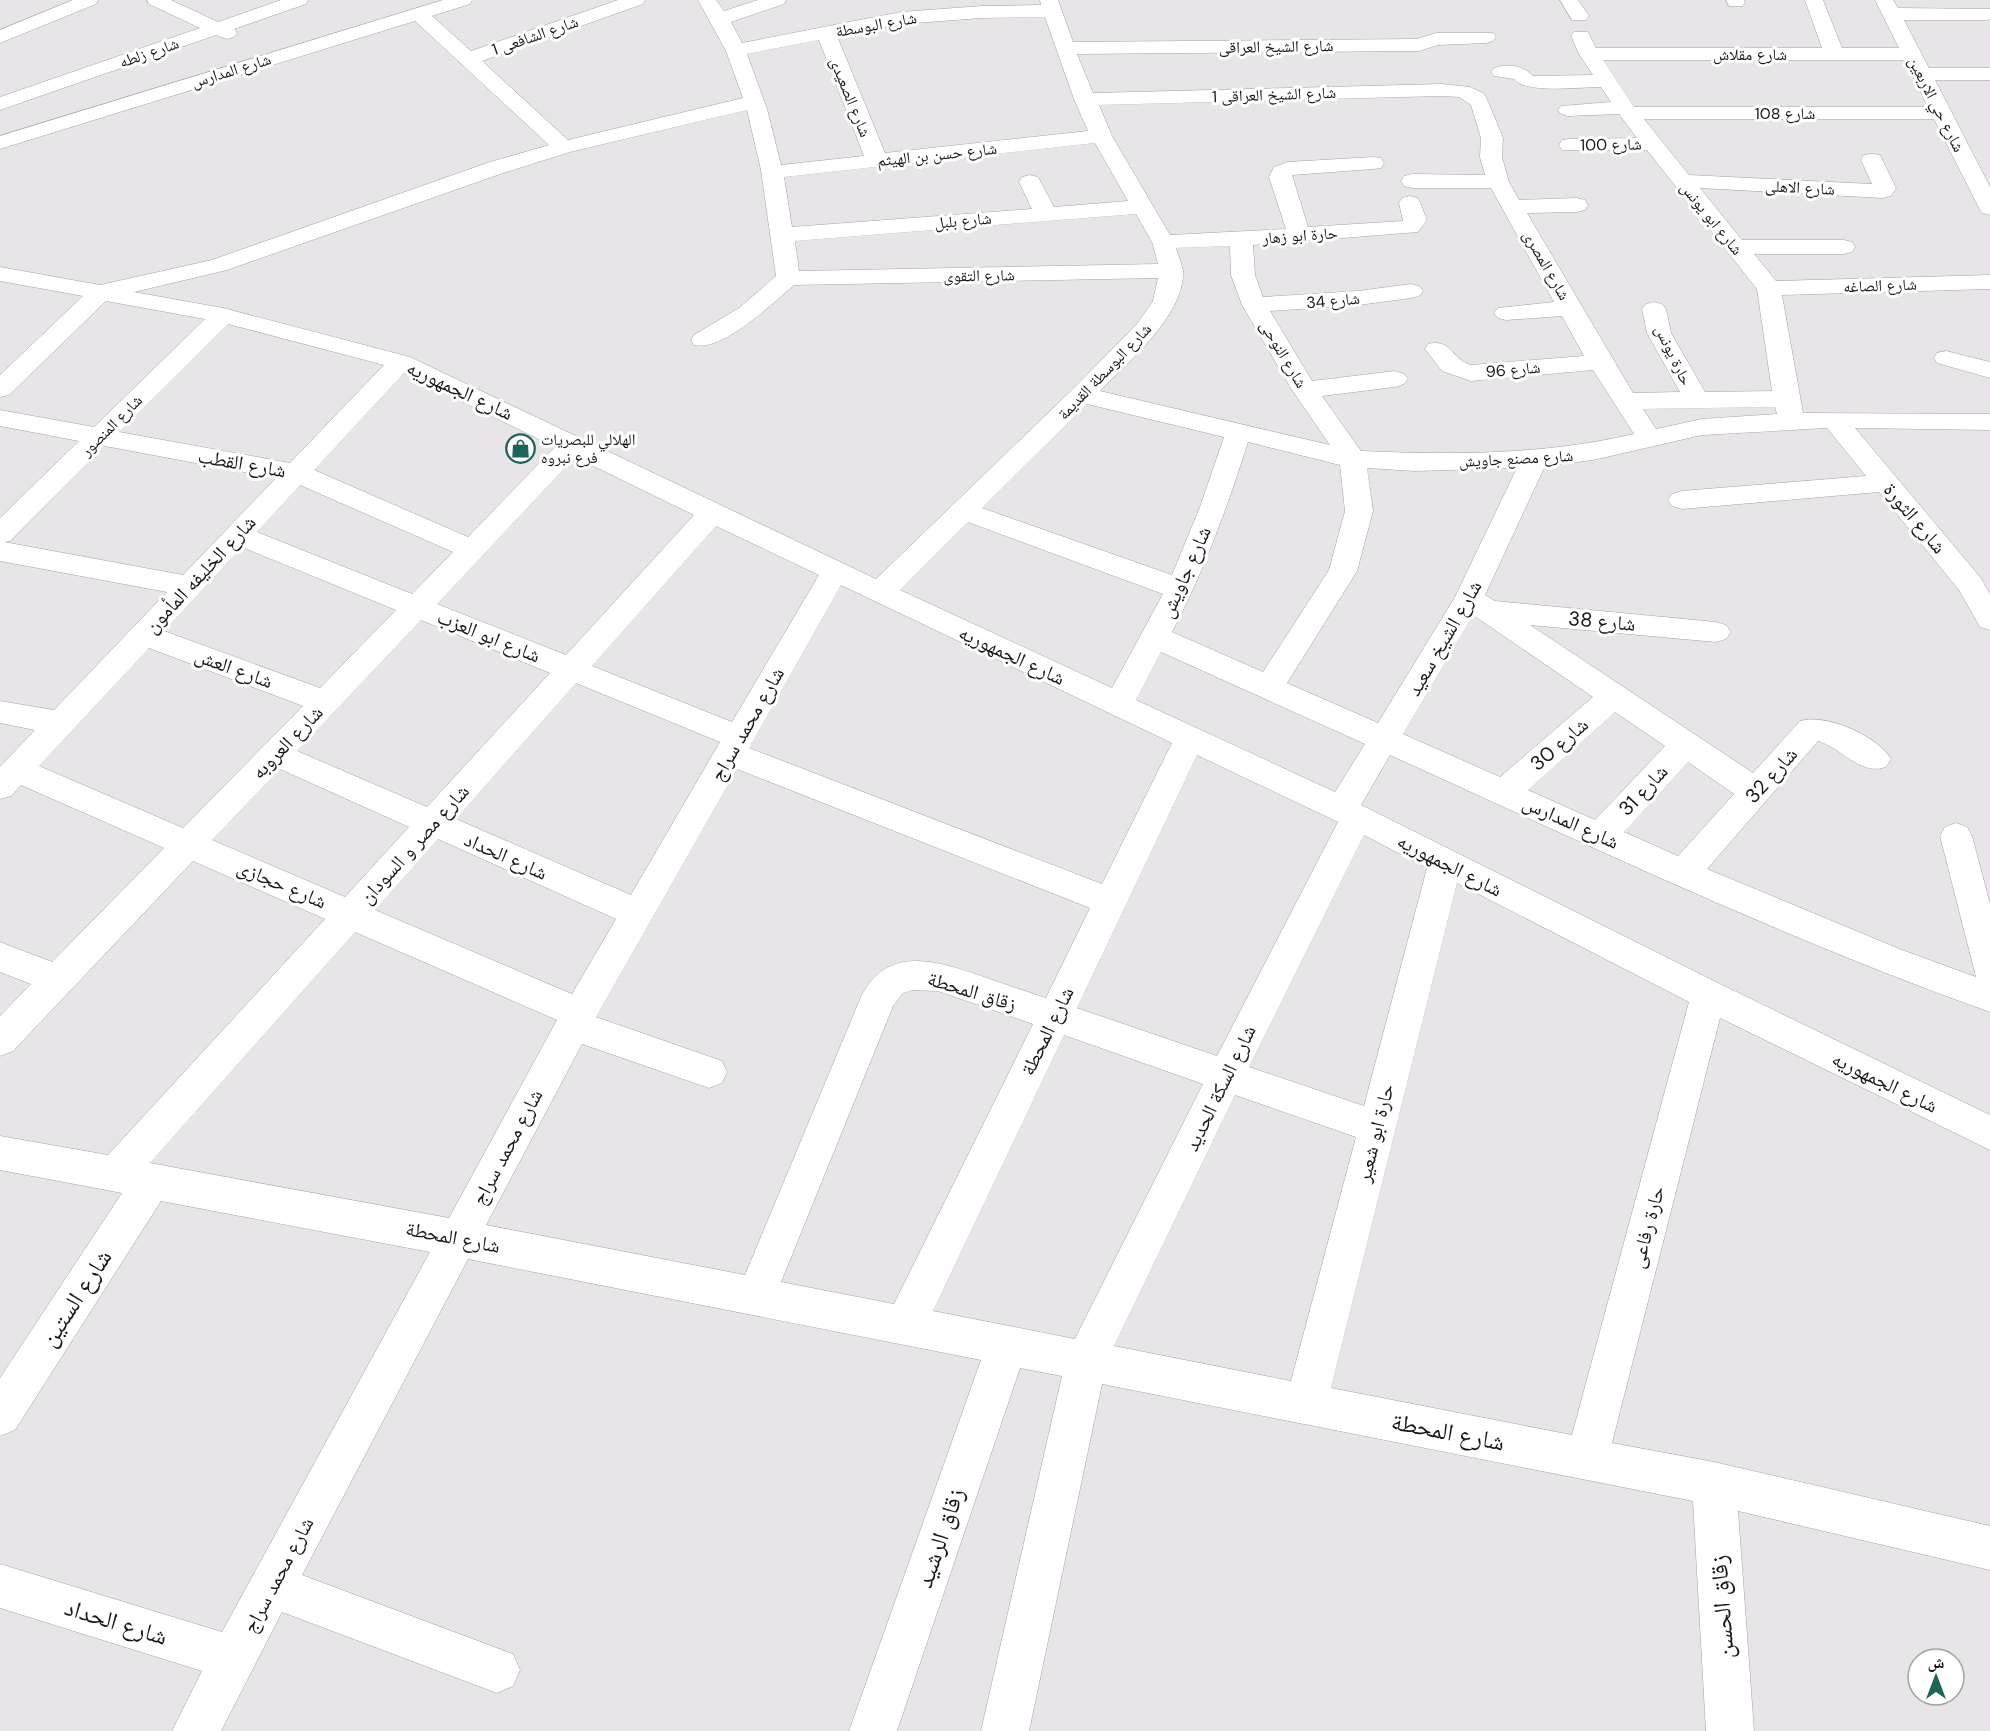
<svg xmlns="http://www.w3.org/2000/svg" width="1990" height="1731" font-family="'DM Sans','Noto Naskh Arabic',sans-serif">
  <rect width="100%" height="100%" fill="#e8e5e8"/>
  <g fill="none" stroke-linecap="round" stroke-linejoin="round">
    <defs>
      <path id="minor" d="M73 0H98L96 4 0 43V30Z
        M147 0H171L218 22 281 0H308L306 4 234 29 237 33 234 37 227 39 216 35 0 110V97L200 28 149 4Z
        M443 0H472L470 4 432 16 471 51 618 0H645L643 4 482 61 568 140 743 98 726 51 698 0H716L724 11 758 0H786L784 4 731 22 742 43 901 12 982 6 1041 5 1040 0H1058L1073 42 1417 39 1436 33H1493L1496 37 1493 41 1486 43 1438 45 1419 51 1077 54 1093 93 1442 84 1470 87 1483 93 1486 97 1503 138 1502 157 1509 182 1519 200 1577 198 1585 200 1588 205 1585 210 1577 212 1527 213 1633 393 1680 392 1647 333 1642 309 1646 304 1654 302 1662 304 1666 309 1671 333 1705 392 1772 391 1757 289 1647 150H1562L1559 145 1562 140 1570 139 1637 138 1619 114 1568 116 1561 114 1558 110 1561 106 1611 102 1601 87C1581 87 1525 94 1514 79L1494 76 1491 72 1494 68C1508 64 1523 65 1533 76L1593 75 1579 54 1571 36 1574 32H1588L1596 48H1822L1805 0H1823L1842 48H1899L1875 0H1893L1898 8 1990 9V19L1986 20H1904L1929 68H1990V80H1935L1990 187V215L1982 213 1979 208 1934 119H1644L1689 175 1872 184 1861 160 1864 155 1872 154 1880 155 1896 188 1891 196 1883 198 1700 188 1742 240H1844L1852 242 1855 247 1852 252 1844 254H1754L1776 281 1990 275V289L1782 295 1803 413 1990 414V430L1855 428 1980 577 1990 594V630L1980 627 1959 590 1879 492 1682 509 1672 506 1668 500 1672 494 1682 491 1866 476 1827 428 1702 435 1593 460 1545 466 1485 595 1495 601 1716 622 1726 625 1731 632 1726 639 1716 642 1530 625 1753 773 1800 721C1826 713 1878 736 1891 759L1886 767C1860 776 1842 748 1818 741L1707 869 1902 950 1976 977 1940 836 1945 827 1956 823 1967 827 1972 836 1990 904V1012C1785 939 1588 845 1390 755L1361 805 1720 984 1990 1115V1150L1720 1018 1612 1443 1714 1462 1990 1526V1570L1738 1511 1754 1731H1706L1693 1501 1102 1384 1029 1731H981L1062 1376 1020 1368 897 1731H849L981 1360 468 1259 302 1575 513 1654 520 1670 513 1686 497 1693 282 1612 221 1731H172L202 1671 0 1608V1564L222 1632 430 1252 161 1201 15 1430 0 1436V1378L122 1193 0 1170V1136L108 1155 325 919 193 861 13 1051 0 1056V1016L31 984 0 972V942L52 962 164 848 21 785 11 796 0 799V767L35 730 0 723V701L54 710 167 592 0 561V518L79 441 0 426V410L94 427 205 319 106 301 9 395 0 397V375L83 296 0 281V267L100 285 212 260 487 163 549 145 415 21 0 149V136ZM1045 17 1074 99 1088 131 885 153 837 36 901 24 982 18ZM819 40 864 156 781 165 767 109 747 54ZM1603 60H1905L1928 107H1634ZM1442 96 1459 97 1471 105 1481 138 1480 157 1485 175 1412 174 1404 176 1401 181 1404 186 1412 188H1491L1554 302 1498 308 1494 313 1498 318 1506 320 1562 316 1584 356 1471 365C1451 359 1451 338 1428 344L1425 349 1442 371 1471 381 1593 370 1634 434C1544 455 1452 455 1361 451L1322 396 1395 387 1404 384 1408 379 1404 374 1395 371 1312 381 1270 311 1358 305 1411 298 1419 296 1423 291 1419 286 1411 284 1358 291 1263 297 1255 275 1253 245 1418 232 1427 220 1418 198 1410 196 1402 198 1399 203 1403 221 1308 227 1292 175 1373 169 1381 168 1384 163 1381 158 1373 157 1288 162 1274 167 1269 177 1286 229 1170 235 1112 136 1099 105ZM747 110 761 170 776 276 739 308 694 335 691 340 694 345C722 352 773 303 794 285L1158 278 1153 301 1137 324 1073 389 876 579 410 357 223 308 134 292 227 270 503 173 570 152ZM1095 143 1128 201 1054 207 1038 177 1030 175 1022 177 1019 182 1032 209 792 227 784 177ZM1136 214 1152 242 1158 264 799 271 795 241ZM1230 246 1231 275 1242 305 1292 390 1330 445 1100 391C1128 362 1185 315 1183 271 1182 264 1178 255 1176 248ZM228 324 384 365 290 463 119 432ZM404 373 555 447 468 537 314 470ZM1087 404 1224 437 1200 507 1172 575 982 508ZM1775 407 1777 414 1702 419 1656 429 1643 409ZM1248 442 1340 465 1345 511 1329 570 1263 672 1172 632C1204 571 1227 508 1248 442ZM105 446 276 478 183 575 4 542 10 541ZM575 457 694 515 566 655 437 604ZM1367 468 1415 471 1517 468 1455 597 1378 723 1287 683 1357 571 1373 511ZM300 485 453 552 412 594 257 532ZM968 522 1163 594 1112 688 900 590ZM716 526 819 575 732 722 592 666ZM242 547 396 610 320 688 164 631ZM841 585 1172 743 1102 884 749 748ZM1473 615 1593 697 1500 777 1403 734ZM421 620 550 673 427 807 297 751ZM149 648 303 706 183 828 39 766ZM1161 652 1365 744 1335 792 1136 700ZM576 683 720 742 631 895 456 819ZM1615 712 1665 746 1595 820 1528 790ZM1197 755 1338 822 1217 1056 1077 1008ZM1688 762 1734 794 1678 856 1624 832ZM280 769 409 827 345 897 212 840ZM737 769 1090 908 1046 998C1025 991 1004 984 984 977 939 962 888 943 861 997L745 1275 486 1225 582 1044 709 1088 722 1083 727 1072 722 1061 596 1017ZM1364 835 1427 868 1364 1106 1249 1067ZM438 839 616 919 572 994 375 910ZM1457 883 1689 1002 1572 1435 1331 1388ZM355 932 557 1020 449 1218 150 1163ZM913 990 938 991 1033 1024 894 1304 781 1282 893 1006 903 993ZM1064 1035 1203 1084 1075 1339 933 1311ZM1235 1095 1356 1137 1291 1381 1114 1346Z
        M1560 0H1578L1589 16 1586 20H1572Z
        M1726 0H1744L1745 2 1743 6H1729Z
        M1946 351 1990 362V378L1937 363 1934 358 1937 353Z"/>
    </defs>
    <!-- minor casing -->
    <use href="#minor" stroke="#a5a2a4" stroke-width="1"/>
    <!-- minor -->
    <use href="#minor" fill="#fff" fill-rule="evenodd"/>
  </g>
  <!-- icons -->
  <defs>
    <symbol id="shop-ring" viewBox="-11 -11 22 22"><circle r="9.5" fill="#fff" stroke="#1c6458" stroke-width="1.5"/><path d="M-5-2.5h2.3a2.7 3.5 0 0 1 5.4 0H5L5.5 6h-11ZM-1.5-2.5h3a1.5 2.3 0 0 0-3 0Z" fill="#1c6458"/></symbol>
  </defs>
  <g fill-rule="evenodd">
    <use href="#shop-ring" x="504" y="432" width="33" height="33"/>
  </g>
  <g text-anchor="middle" stroke-width="6" stroke-linejoin="round" paint-order="stroke">
    <!-- far-street labels -->
    <g font-size="16" fill="#191718" stroke="#fff">
      <text transform="translate(876 24) rotate(-10)" y="6">شارع البوسطة</text>
      <text transform="translate(535 35) rotate(-19)" y="6">شارع الشافعى 1</text>
      <text transform="translate(1276 46) rotate(-1)" y="6">شارع الشيخ العراقى</text>
      <text transform="translate(149 52) rotate(-19)" y="6">شارع زلطه</text>
      <text x="1750" y="60">شارع مقلاش</text>
      <text transform="translate(231 70) rotate(-17)" y="6">شارع المدارس</text>
      <text transform="translate(1274 94) rotate(-2)" y="6">شارع الشيخ العراقى 1</text>
      <text transform="translate(851 97) rotate(68)" y="6">شارع الصعيدى</text>
      <text transform="translate(1937 104) rotate(63)" y="6">شارع حي الاربعين</text>
      <text x="1785" y="119">شارع 108</text>
      <text transform="translate(1611 144) rotate(-1)" y="6">شارع 100</text>
      <text transform="translate(937 154) rotate(-6)" y="6">شارع حسن بن الهيثم</text>
      <text transform="translate(1800 187) rotate(3)" y="6">شارع الاهلى</text>
      <text transform="translate(1712 218) rotate(51)" y="6">شارع ابو يونس</text>
      <text transform="translate(963 220) rotate(-5)" y="6">شارع بلبل</text>
      <text transform="translate(1300 235) rotate(-4)" y="6">حارة ابو زهار</text>
      <text transform="translate(1547 265) rotate(60)" y="6">شارع المصرى</text>
      <text transform="translate(979 275) rotate(-1)" y="6">شارع التقوى</text>
      <text transform="translate(1880 285) rotate(-2)" y="6">شارع الصاغه</text>
      <text transform="translate(1333 300) rotate(-5)" y="6">شارع 34</text>
      <text transform="translate(1284 354) rotate(59)" y="6">شارع النوحى</text>
      <text transform="translate(1674 355) rotate(64)" y="6">حارة يونس</text>
      <text transform="translate(1513 369) rotate(-5)" y="6">شارع 96</text>
      <text transform="translate(1104 371) rotate(-46)" y="6">شارع البوسطة القديمة</text>
      <text transform="translate(111 425) rotate(-45)" y="6">شارع المنصور</text>
      <text transform="translate(1516 458) rotate(-3)" y="6">شارع مصنع جاويش</text>
    </g>
    <!-- far-poi labels -->
    <g font-size="16" fill="#191718" stroke="#fff" text-anchor="start">
      <text x="541" y="445">الهلالي للبصريات<tspan x="541" dy="18">فرع نبروه</tspan></text>
    </g>
    <!-- street labels -->
    <g font-size="20" fill="#191718" stroke="#fff">
      <text transform="translate(460 390) rotate(25)" y="7">شارع الجمهوريه</text>
      <text transform="translate(242 463) rotate(10)" y="7">شارع القطب</text>
      <text transform="translate(1915 518) rotate(50)" y="7">شارع الثورة</text>
      <text transform="translate(1185 572) rotate(-66)" y="7">شارع جاويش</text>
      <text transform="translate(200 574) rotate(-47)" y="7">شارع الخليفه المأمون</text>
      <text transform="translate(1602 621) rotate(5)" y="7">شارع 38</text>
      <text transform="translate(489 636) rotate(22)" y="7">شارع ابو العزب</text>
      <text transform="translate(1444 638) rotate(-60)" y="7">شارع الشيخ سعيد</text>
      <text transform="translate(1012 655) rotate(25)" y="7">شارع الجمهوريه</text>
      <text transform="translate(234 668) rotate(20)" y="7">شارع العش</text>
      <text transform="translate(747 724) rotate(-60)" y="7">شارع محمد سراج</text>
      <text transform="translate(287 742) rotate(-46)" y="7">شارع العروبه</text>
      <text transform="translate(1559 744) rotate(-41)" y="7">شارع 30</text>
      <text transform="translate(1771 775) rotate(-48)" y="7">شارع 32</text>
      <text transform="translate(1643 790) rotate(-47)" y="7">شارع 31</text>
      <text transform="translate(1571 822) rotate(24)" y="7">شارع المدارس</text>
      <text transform="translate(414 844) rotate(-48)" y="7">شارع مصر و السودان</text>
      <text transform="translate(506 856) rotate(24)" y="7">شارع الحداد</text>
      <text transform="translate(1450 865) rotate(27)" y="7">شارع الجمهوريه</text>
      <text transform="translate(282 884) rotate(23)" y="7">شارع حجازى</text>
      <text transform="translate(972 991) rotate(17)" y="7">زقاق المحطة</text>
      <text transform="translate(1047 1031) rotate(-64)" y="7">شارع المحطة</text>
      <text transform="translate(1885 1082) rotate(26)" y="7">شارع الجمهوريه</text>
      <text transform="translate(1220 1088) rotate(-64)" y="7">شارع السكة الحديد</text>
      <text transform="translate(1375 1133) rotate(-76)" y="7">حارة ابو شعير</text>
      <text transform="translate(507 1147) rotate(-62)" y="7">شارع محمد سراج</text>
      <text transform="translate(1647 1227) rotate(-75)" y="7">حارة رفاعى</text>
      <text transform="translate(453 1237) rotate(11)" y="7">شارع المحطة</text>
      <text transform="translate(278 1575) rotate(-62)" y="7">شارع محمد سراج</text>
    </g>
    <!-- near-street labels -->
    <g font-size="24" fill="#191718" stroke="#fff">
      <text transform="translate(76 1298) rotate(-57)" y="8">شارع الستين</text>
      <text transform="translate(1448 1432) rotate(11)" y="8">شارع المحطة</text>
      <text transform="translate(940 1538) rotate(-71)" y="8">زقاق الرشيد</text>
      <text transform="translate(1722 1607) rotate(-94)" y="8">زقاق الحسن</text>
      <text transform="translate(116 1622) rotate(17)" y="8">شارع الحداد</text>
    </g>
  </g>
  <!-- north arrow -->
  <g transform="translate(1936 1677)"><circle r="28" fill="#ffffff" stroke="#a3a2a3" stroke-width="1.5"/>
  <path d="M0-4.5L10 22L0 15L-10 22Z" fill="#1c6458"/>
  <text y="-9" font-size="16" font-weight="bold" text-anchor="middle" fill="#191718">ش</text>
  </g>
</svg>
